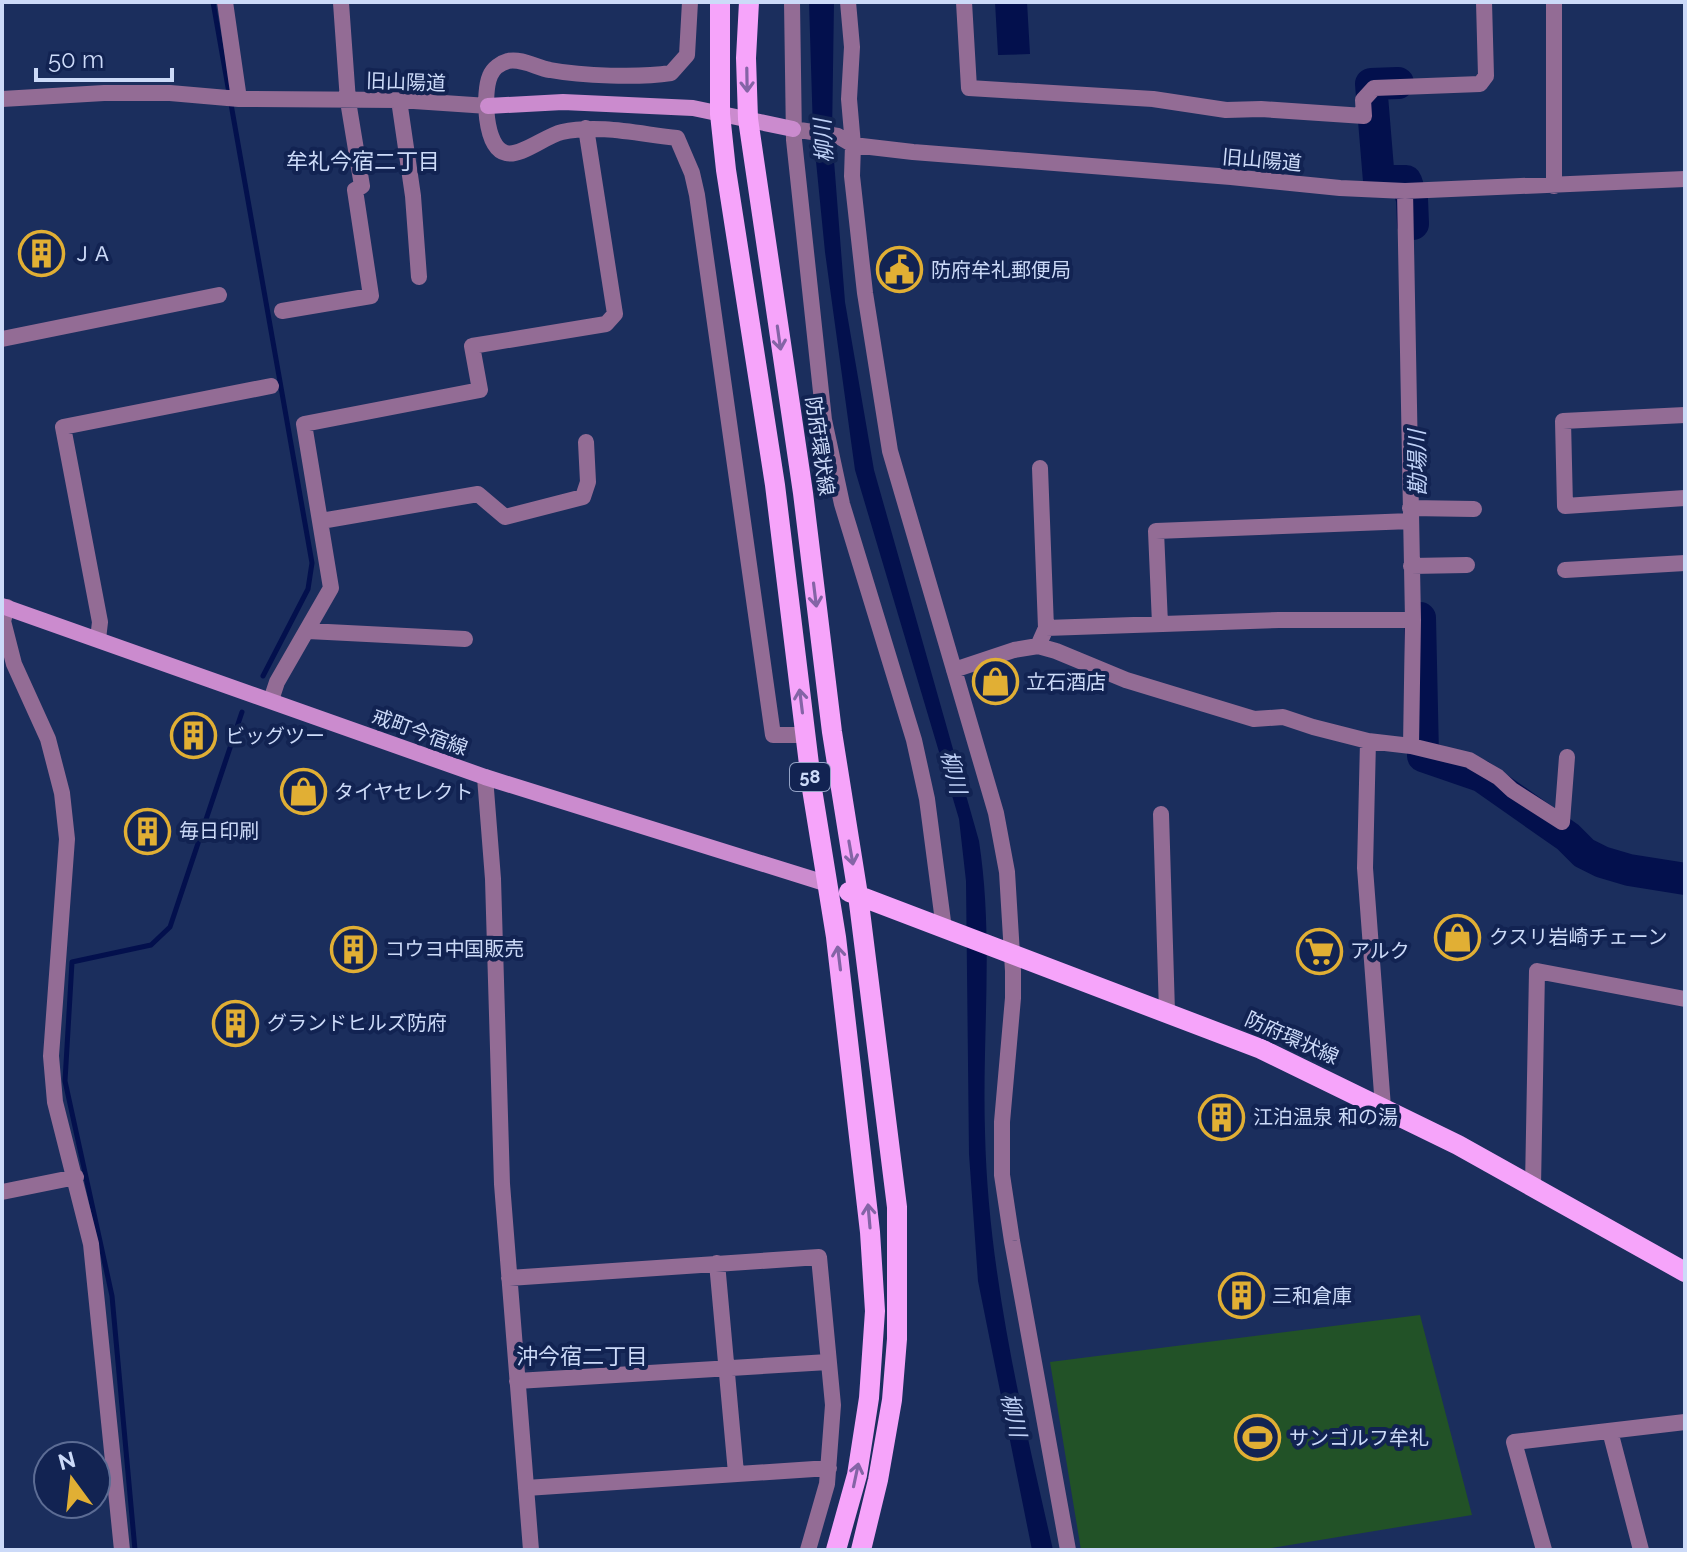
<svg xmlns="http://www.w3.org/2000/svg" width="1687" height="1552" font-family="Raleway,'Noto Sans JP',sans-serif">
  <rect width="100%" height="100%" fill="#1b2e5d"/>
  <!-- green -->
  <path fill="#225227" d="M1420 1315 1472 1515 1259 1550H1148L1147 1548 1081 1550 1050 1362Z"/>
  <!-- water -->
  <path fill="#03104d" d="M809 2H834L832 135 845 302 874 470 979 841C994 939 982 1033 985 1132 988 1273 1022 1413 1053 1550H1032L978 1281 969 1154 966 881 959 819 855 470 825 252 813 131Z
    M995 2H1027L1030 54 998 55Z"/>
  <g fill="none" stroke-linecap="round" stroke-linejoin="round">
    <!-- stream -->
    <path stroke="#03104d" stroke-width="5" d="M213 2 312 563 308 589 263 676
      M135 1550 112 1296 65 1081 72 962 151 945 170 927 242 712"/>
    <!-- river -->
    <path stroke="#03104d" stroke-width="32" d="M1398 83 1371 84 1379 181H1406L1412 199 1413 224
      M1420 618 1423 756 1481 776 1568 837 1584 853 1602 862 1629 870 1685 879"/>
    <!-- street -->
    <path stroke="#936c95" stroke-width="16" d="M225 2 239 99
      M690 2 687 55 671 73C639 78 582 76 550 70 537 68 522 58 508 61 501 63 493 68 490 76 483 92 484 148 506 153 521 157 545 136 562 132 599 124 639 134 677 138L692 173 697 195 773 735H805
      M792 2 794 140 824 420 842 504 914 740 927 799 944 929
      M848 2 852 47 849 99 853 145 852 176 865 293 890 451 996 813 1007 872 1013 971V998L1002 1122V1175L1012 1241 1068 1550
      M964 2 969 88 1153 99 1226 110 1261 109 1364 116 1363 100 1374 88 1480 84 1486 76 1484 2
      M1554 2V186
      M2 99 104 93H170L239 99 399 100 488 106
      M399 100 413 196 419 277
      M793 129 838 136 853 145 913 152 1231 177 1340 188 1405 191 1685 179
      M1405 191 1413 620 1411 746
      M282 311 371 296 355 190 362 186 348 101 341 3
      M2 339 219 295
      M1685 415 1563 421 1565 506 1685 498
      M1410 508 1474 509
      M321 521 478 494 505 517 583 497 588 482 586 442
      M1411 566 1467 565
      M1565 570 1685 563
      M7 607 3 621 14 664 48 739 62 793 67 839 51 1056 55 1102 91 1244 122 1550
      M1160 624 1156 531 1411 521
      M1046 628 1279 620H1413
      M308 631 465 639
      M98 639 100 622 63 427 271 386
      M1038 646 1056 651 1126 680 1254 719 1283 717 1313 727 1368 741 1411 746 1469 760 1498 777 1512 790 1562 822 1567 757
      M954 670 1014 650 1038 646 1046 628 1040 468
      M271 700 277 682 331 588 304 424 480 390 472 346 606 324 615 314 586 128
      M1368 741 1365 868 1383 1107
      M485 777 493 879 502 1184 531 1550
      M1161 814 1167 1012
      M1533 1186 1537 971 1685 999
      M2 1192 76 1177
      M717 1263 736 1473
      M509 1278 819 1257 833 1405 827 1484 808 1550
      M517 1381 828 1362
      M1610 1431 1641 1550
      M526 1488 829 1468
      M1544 1550 1514 1442 1685 1422"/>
    <!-- secondary -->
    <path stroke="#cb8bce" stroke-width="16" d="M488 106 563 102 693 108 793 129
      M2 606 485 777 828 884"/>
    <!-- primary -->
    <path stroke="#f6a4fa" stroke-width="20" d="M720 2V114L726 170 775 485 812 789 836 937 870 1232 875 1311 869 1398 857 1475 836 1550
      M749 2 746 58 748 119 803 493 832 732 858 895 897 1207V1339L892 1400 878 1480 861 1550
      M849 892 1261 1049 1458 1145 1685 1272"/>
  </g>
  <!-- one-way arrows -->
  <defs><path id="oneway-shaft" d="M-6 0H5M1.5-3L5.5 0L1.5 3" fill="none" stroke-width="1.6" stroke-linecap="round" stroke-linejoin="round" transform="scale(2)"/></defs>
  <g stroke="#8464a6">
    <use href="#oneway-shaft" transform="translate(747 80) rotate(89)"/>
    <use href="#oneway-shaft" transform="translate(779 338) rotate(82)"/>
    <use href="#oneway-shaft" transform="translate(815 595) rotate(83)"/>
    <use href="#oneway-shaft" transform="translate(801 701) rotate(-97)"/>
    <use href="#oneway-shaft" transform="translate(851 853) rotate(80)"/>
    <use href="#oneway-shaft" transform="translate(839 958) rotate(-97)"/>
    <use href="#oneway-shaft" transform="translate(869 1216) rotate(-95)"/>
    <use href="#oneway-shaft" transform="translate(856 1475) rotate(-78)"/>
  </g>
  <!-- icons -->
  <defs>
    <symbol id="building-ring" viewBox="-11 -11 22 22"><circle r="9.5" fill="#122352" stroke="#e1af34" stroke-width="1.5"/><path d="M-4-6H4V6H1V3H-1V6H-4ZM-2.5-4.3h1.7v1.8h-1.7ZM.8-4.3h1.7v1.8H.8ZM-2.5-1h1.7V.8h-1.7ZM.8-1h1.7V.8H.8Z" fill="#e1af34"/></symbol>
    <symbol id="civic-ring" viewBox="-11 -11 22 22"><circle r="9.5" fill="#122352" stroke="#e1af34" stroke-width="1.5"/><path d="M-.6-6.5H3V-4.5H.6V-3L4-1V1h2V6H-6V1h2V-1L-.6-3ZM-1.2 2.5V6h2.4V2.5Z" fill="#e1af34"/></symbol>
    <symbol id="shop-ring" viewBox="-11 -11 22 22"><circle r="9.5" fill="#122352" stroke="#e1af34" stroke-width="1.5"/><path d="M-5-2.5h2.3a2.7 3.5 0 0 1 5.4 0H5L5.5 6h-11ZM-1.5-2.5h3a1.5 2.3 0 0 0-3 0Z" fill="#e1af34"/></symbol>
    <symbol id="supermarket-ring" viewBox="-11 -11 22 22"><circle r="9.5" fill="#122352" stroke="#e1af34" stroke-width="1.5"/><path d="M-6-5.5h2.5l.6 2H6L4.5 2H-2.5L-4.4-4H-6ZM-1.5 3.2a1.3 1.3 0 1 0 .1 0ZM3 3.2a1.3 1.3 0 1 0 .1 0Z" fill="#e1af34"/></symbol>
    <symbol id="stadium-ring" viewBox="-11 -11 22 22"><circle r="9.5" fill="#122352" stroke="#e1af34" stroke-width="1.5"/><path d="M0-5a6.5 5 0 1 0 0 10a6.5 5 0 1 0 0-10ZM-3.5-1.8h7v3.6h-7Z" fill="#e1af34"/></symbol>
  </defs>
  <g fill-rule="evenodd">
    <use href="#building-ring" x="16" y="228" width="51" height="51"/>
    <use href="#civic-ring" x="874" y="244" width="51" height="51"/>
    <use href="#shop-ring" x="970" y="656" width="51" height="51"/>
    <use href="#building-ring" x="168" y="710" width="51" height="51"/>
    <use href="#shop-ring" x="278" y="766" width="51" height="51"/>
    <use href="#building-ring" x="122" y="806" width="51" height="51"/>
    <use href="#shop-ring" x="1432" y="912" width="51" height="51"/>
    <use href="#building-ring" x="328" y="924" width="51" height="51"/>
    <use href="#supermarket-ring" x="1294" y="926" width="51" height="51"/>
    <use href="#building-ring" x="210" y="998" width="51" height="51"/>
    <use href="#building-ring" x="1196" y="1092" width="51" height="51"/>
    <use href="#building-ring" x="1216" y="1270" width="51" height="51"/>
    <use href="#stadium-ring" x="1232" y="1412" width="51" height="51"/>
  </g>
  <g text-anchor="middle" stroke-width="8" stroke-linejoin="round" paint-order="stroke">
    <!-- shield labels -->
    <rect fill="#122352" stroke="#94a3c6" stroke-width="2" x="790" y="763" width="40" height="28" rx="6"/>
    <g font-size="18" font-weight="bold" fill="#ccdaf8">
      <text x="810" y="783">58</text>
    </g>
    <!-- street labels -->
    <g font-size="20" fill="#ccdaf8" stroke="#122352">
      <text transform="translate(406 82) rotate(2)" y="7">旧山陽道</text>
      <text transform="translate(1262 160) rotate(5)" y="7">旧山陽道</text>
      <text transform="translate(820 446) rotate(82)" y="7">防府環状線</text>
      <text transform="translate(420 732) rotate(20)" y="7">戒町今宿線</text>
      <text transform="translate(1292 1038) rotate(24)" y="7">防府環状線</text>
    </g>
    <!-- poi labels -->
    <g font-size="20" fill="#ccdaf8" stroke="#122352" text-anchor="start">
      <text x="72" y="261">ＪＡ</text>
      <text x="931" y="277">防府牟礼郵便局</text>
      <text x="1026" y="689">立石酒店</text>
      <text x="225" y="743">ビッグツー</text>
      <text x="334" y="799">タイヤセレクト</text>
      <text x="179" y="838">毎日印刷</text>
      <text x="1489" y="944">クスリ岩崎チェーン</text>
      <text x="385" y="956">コウヨ中国販売</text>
      <text x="1350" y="958">アルク</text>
      <text x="267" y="1030">グランドヒルズ防府</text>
      <text x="1253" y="1124">江泊温泉 和の湯</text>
      <text x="1272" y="1303">三和倉庫</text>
      <text x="1289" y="1445">サンゴルフ牟礼</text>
    </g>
    <!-- water labels -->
    <g font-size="22" font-style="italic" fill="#bfd1f7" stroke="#122352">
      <text transform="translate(823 141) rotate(-93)" y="8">柳川</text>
      <text transform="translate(1417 463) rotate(-91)" y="8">勘場川</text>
      <text transform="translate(954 772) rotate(76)" y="8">柳川</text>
      <text transform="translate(1014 1415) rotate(77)" y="8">柳川</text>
    </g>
    <!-- neighbourhood labels -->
    <g font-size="22" fill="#ccdaf8" stroke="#122352">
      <text x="363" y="169">牟礼今宿二丁目</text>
      <text x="582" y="1364">沖今宿二丁目</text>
    </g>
  </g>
  <!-- border -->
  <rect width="1687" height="1552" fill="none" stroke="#ccdaf8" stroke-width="8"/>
  <!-- north arrow -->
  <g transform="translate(72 1480) rotate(345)"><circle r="38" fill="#122352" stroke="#5c6c94" stroke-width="2"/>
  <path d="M0-6L14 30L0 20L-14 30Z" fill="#e1af34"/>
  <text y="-12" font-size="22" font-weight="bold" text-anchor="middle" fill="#ccdaf8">N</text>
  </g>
  <!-- scale -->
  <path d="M36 68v12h136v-12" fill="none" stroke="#ccdaf8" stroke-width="4"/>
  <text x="48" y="68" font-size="24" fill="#ccdaf8" stroke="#122352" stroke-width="6" paint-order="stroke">50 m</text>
</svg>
